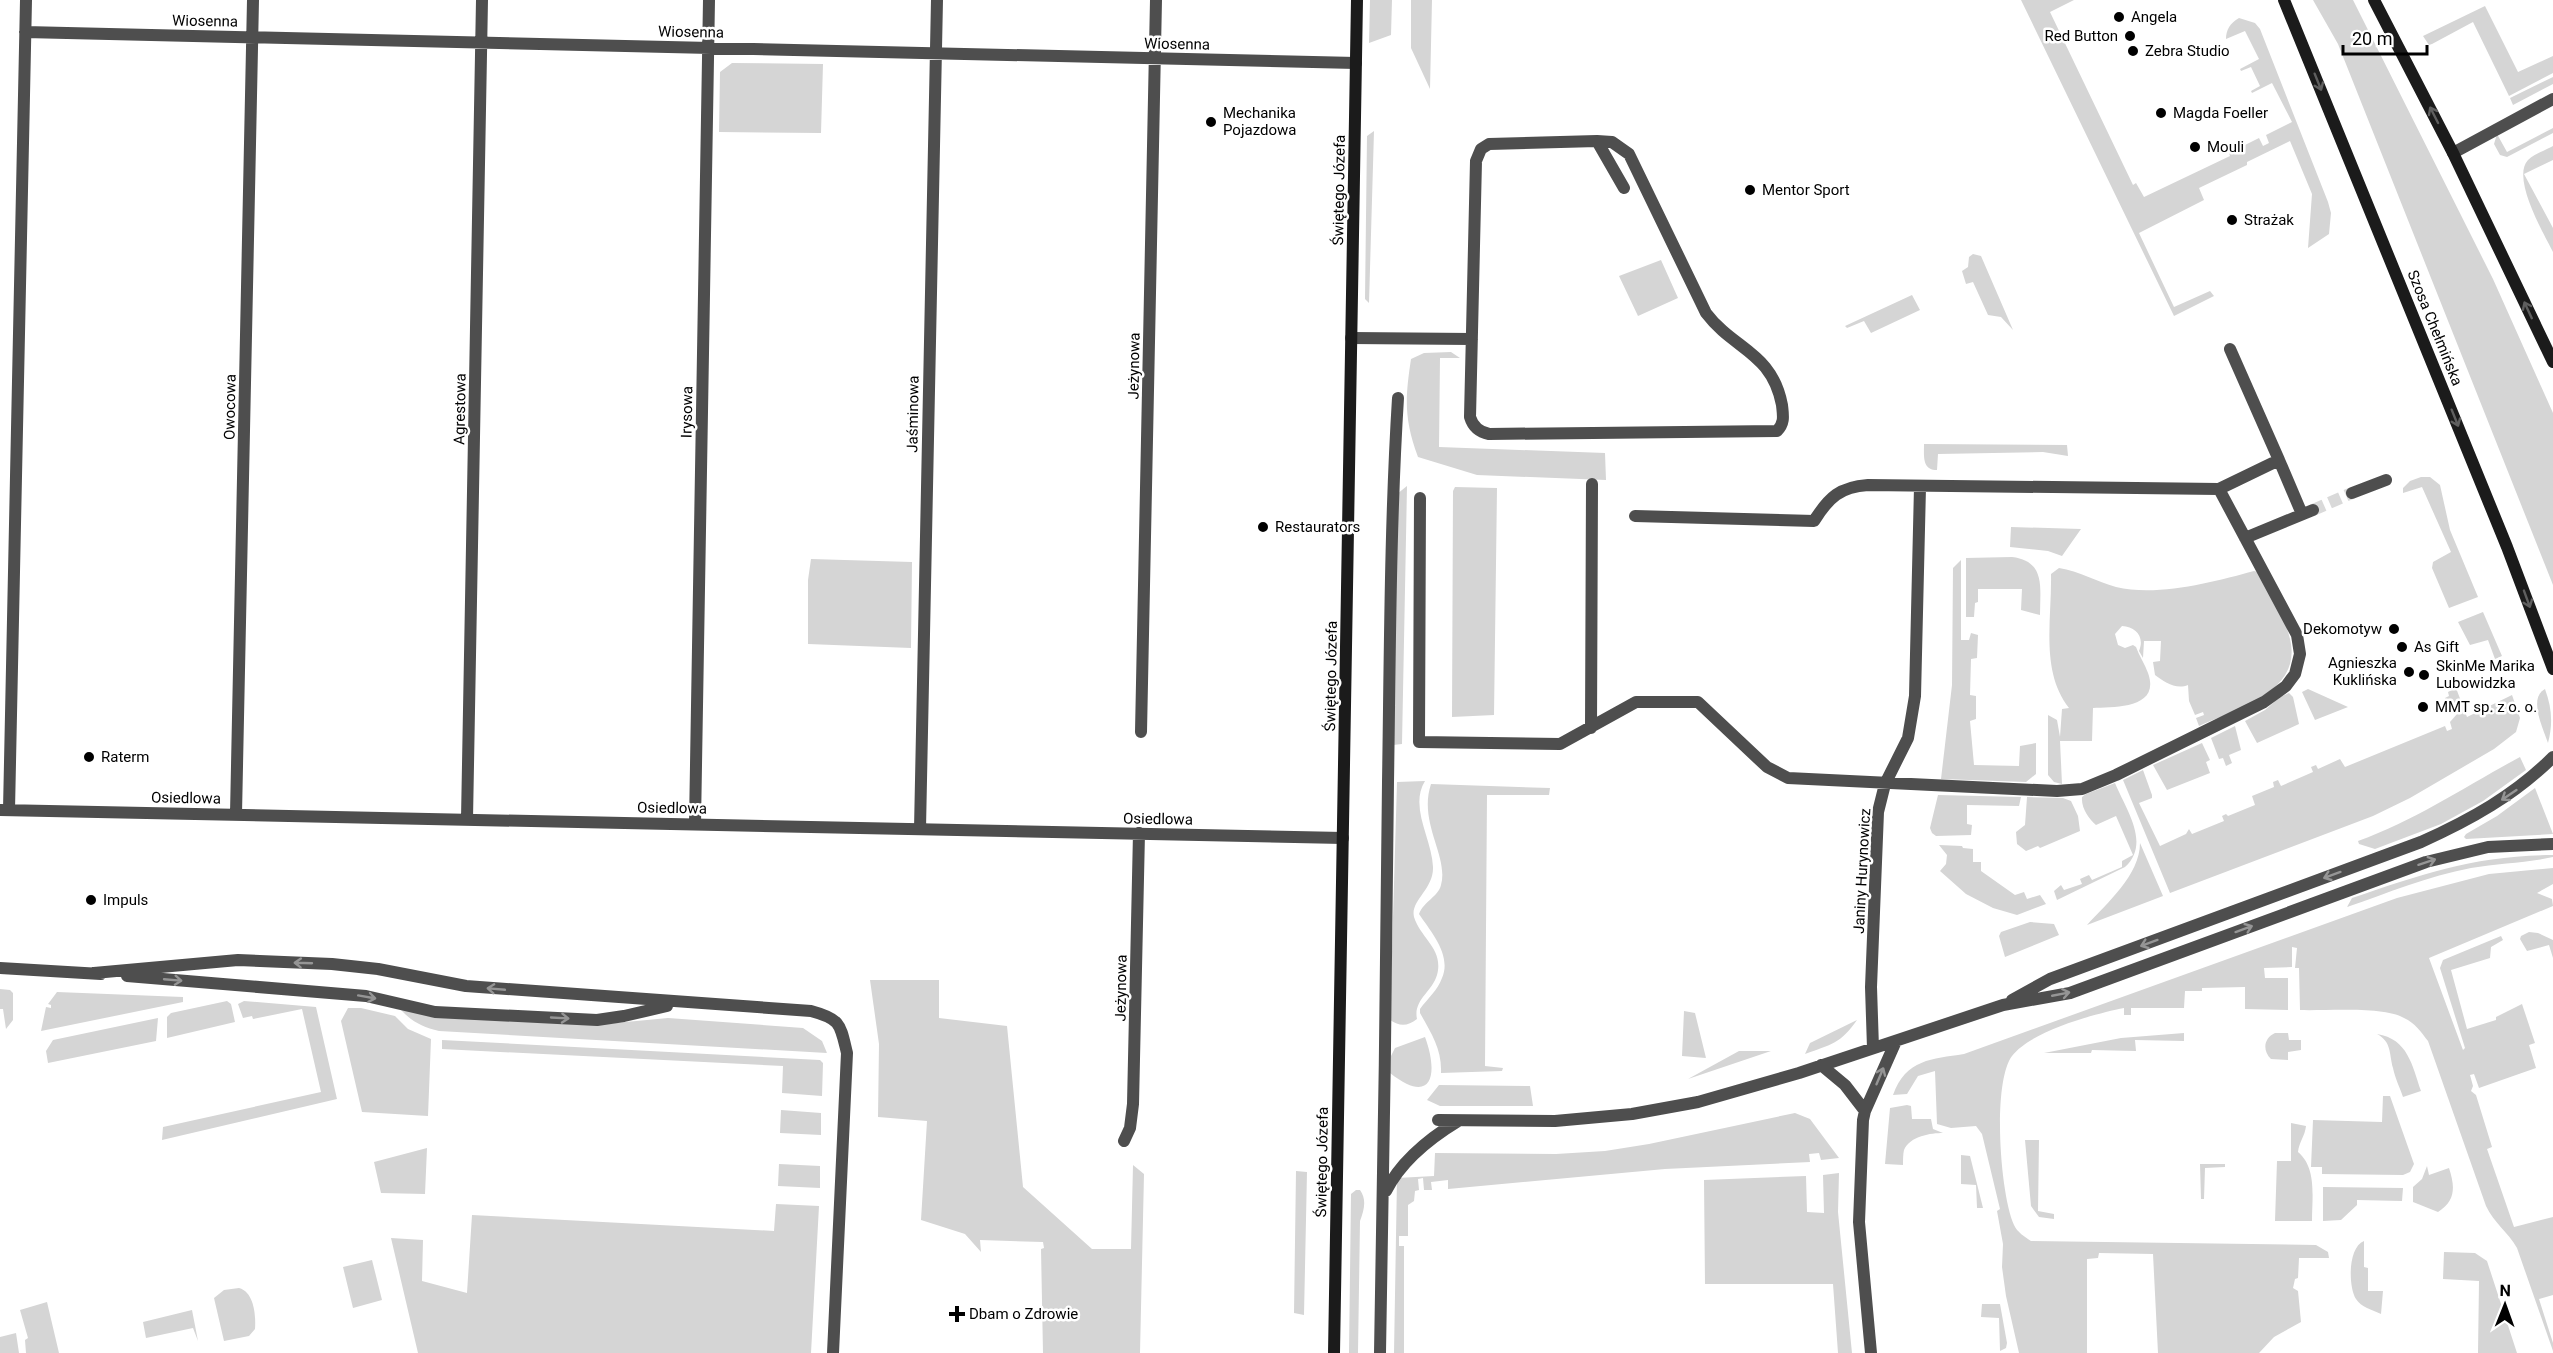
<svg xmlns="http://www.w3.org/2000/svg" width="2553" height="1353" font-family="Roboto,sans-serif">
  <rect width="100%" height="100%" fill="#fff"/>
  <!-- green -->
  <path fill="#d5d5d5" d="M1370 0H1392L1391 35 1369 43Z
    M1411 0H1432L1430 89 1411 48Z
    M2021 0H2074L2050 12 2133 185 2136 183 2144 197 2230 156 2229 153 2259 138 2263 146 2269 143 2266 135 2292 122 2272 83 2252 93 2251 91 2260 86 2251 67 2241 71 2240 69 2259 59 2245 31 2226 39C2226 30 2230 23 2239 18L2255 23 2260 29 2328 202 2331 213 2329 234 2308 248 2312 194 2290 141 2247 162V165L2199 188 2204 200 2139 233 2174 307 2210 291 2214 296 2174 316Z
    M2313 0H2353L2493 279 2553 413V585L2338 44Z
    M2485 6 2518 72 2553 56V73L2509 96 2473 22 2432 44 2429 45 2423 36Z
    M732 63 823 64 821 133 719 132 720 72Z
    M2553 77V84L2513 105 2510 98Z
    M2553 128V133L2507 157 2500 155 2494 144 2497 134 2507 152Z
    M1374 131 1369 303 1365 299 1367 136Z
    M2553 146V160L2524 174 2553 228V252C2544 234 2511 178 2528 160 2534 154 2546 150 2553 146Z
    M1973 254 1981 256 2013 330 2001 317 1988 315 1973 282 1966 284 1962 271 1968 267 1969 257Z
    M1661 260 1678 298 1638 316 1619 276Z
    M1912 295 1920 310 1871 333 1864 321 1847 328 1845 326Z
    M1451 352 1460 358H1440L1439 447 1605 453 1606 480 1477 475 1418 457C1404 419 1405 399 1411 359L1424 353Z
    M1924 444 2067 445 2068 456 2043 452 1938 454 1937 470C1922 470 1924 456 1924 444Z
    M2421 477H2430L2440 485 2450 530 2478 597 2449 608 2432 568 2433 562 2451 552 2422 487 2403 493V488L2410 481Z
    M1407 486 1402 744 1393 745 1397 494Z
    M1455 487 1497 488 1494 715 1452 717 1453 491Z
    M2011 527 2081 529 2062 556 2048 551 2010 547Z
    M2012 557C2046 561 2040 588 2040 615L2021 610 2022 589H1978V602L1975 603 1974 617H1966V558Z
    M811 559 912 562 911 648 808 644V580Z
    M1961 560V640H1969L1971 633 1978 635 1977 658 1971 659 1970 695 1976 696V719L1970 721 1974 765 2019 766 2020 746 2036 743V774L2026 782 1941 779 1952 685 1953 568Z
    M2059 568C2079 571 2097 582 2116 587 2157 597 2214 582 2254 571L2258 572C2269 593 2285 616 2290 639 2303 692 2236 709 2199 726L2196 718 2204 715 2203 712 2195 715 2189 701 2188 685C2176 690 2164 682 2155 675L2153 662 2160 661 2161 641H2144L2143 658 2139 651C2145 637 2136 627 2122 626L2115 634 2118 645 2125 648 2133 645 2136 647C2139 656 2145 664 2148 673 2161 709 2114 707 2093 708L2092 741H2060L2062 784 2054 782 2048 775V715L2057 720 2060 737 2062 709 2069 708C2040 671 2052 619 2051 574Z
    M2483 612 2502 656 2495 659 2488 640 2470 645 2458 622Z
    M2456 688 2467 717 2512 695 2520 718 2516 732 2494 749 2410 798 2373 816 2170 893 2123 780 2143 770 2152 795V798L2139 803 2160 846 2186 834 2189 829 2192 834 2224 821 2222 816 2226 814 2228 816 2255 805 2252 796 2274 787 2273 782 2278 780 2281 786 2313 772 2311 767 2316 765 2318 769 2340 759 2345 767 2445 726 2447 731 2452 729 2450 722 2457 714 2455 711 2450 712 2445 698 2449 696 2448 692Z
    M2308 689 2348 707 2315 720 2302 692Z
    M2545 689C2552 708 2553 724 2548 743 2543 728 2528 698 2545 689Z
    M2289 693 2293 697 2299 724 2257 743 2245 721 2265 710 2280 697Z
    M2235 726 2241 750 2229 755 2232 763 2226 766 2223 758 2219 759 2211 738Z
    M2202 743 2210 760 2206 762 2210 773 2167 790 2153 765Z
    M2520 757 2526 770 2483 801 2441 824 2375 849 2359 844 2358 841C2416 820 2466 786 2520 757Z
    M1425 781C1409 807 1432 839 1433 867 1434 889 1410 901 1414 917 1421 939 1444 949 1437 975 1432 992 1413 1000 1417 1019 1408 1026 1400 1027 1390 1020L1397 782Z
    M2115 783C2126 810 2151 843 2125 867L2057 900 2054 891 2061 885 2064 890 2082 884 2080 879 2089 875 2092 880 2122 867V861L2133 855 2116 816 2096 825C2089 819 2081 808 2082 797L2086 794Z
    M1431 784 1550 788 1549 795H1487L1485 1066 1503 1068 1502 1071 1441 1073C1442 1049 1431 1033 1420 1013V1009C1427 999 1438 990 1442 978 1452 955 1431 932 1419 914 1424 901 1438 897 1441 885 1449 856 1418 823 1431 784Z
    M2535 788 2553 834 2466 839 2464 837 2466 834 2497 816Z
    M1938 795 2021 797 2019 806 1967 805V824L1972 825 1971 835 1936 836 1932 833 1930 828Z
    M2027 797 2063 798 2071 801 2078 816 2080 831 2040 848 2038 846 2026 851 2017 844 2016 832 2025 825Z
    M2140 843 2163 896 2087 925C2107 903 2140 875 2140 843Z
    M1939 845 1962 846 1963 848 1973 849V862H1981V871L2015 895 2024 892 2027 899 2040 895 2046 904 2017 915 1993 908 1966 894 1940 871 1946 864 1947 855Z
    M2553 855V857C2526 863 2498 863 2471 868 2428 876 2388 893 2347 907L2352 898C2422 874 2477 855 2553 855Z
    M2553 868V884L2537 893 2552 899 2553 906 2429 958 2463 1050 2465 1048 2440 968 2443 960 2501 936 2503 940 2491 947 2490 958 2451 970 2467 1029 2496 1020V1017L2522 1004 2535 1043 2529 1045 2536 1068 2479 1088 2474 1074 2470 1075 2473 1086 2471 1091 2476 1095 2492 1147 2487 1149 2514 1227 2553 1217V1295L2539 1299 2553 1343V1351L2517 1248C2508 1232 2494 1223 2486 1206L2428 1041C2421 1032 2415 1023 2404 1018 2383 1006 2326 1011 2300 1010L2299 968H2295L2297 948 2292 947V967L2264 968 2265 978H2288V1010L2245 1009V987L2202 988V991H2185L2184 1008H2131V1015H2124V1008C2094 1014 2031 1031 2012 1056 1992 1083 2000 1194 2014 1225 2017 1232 2025 1237 2031 1241L2316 1245 2328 1252 2329 1258H2299L2298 1278 2295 1279 2293 1288 2298 1291 2301 1322 2274 1337 2259 1353H2158L2153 1254 2099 1253 2098 1258 2087 1259V1353H2019L2006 1296 2002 1267 2003 1244 1997 1211 2000 1209 1982 1134 1976 1126 1951 1128 1937 1124 1935 1071 1918 1076 1907 1094 1893 1095C1906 1059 1932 1059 1964 1054L2397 898 2489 874Z
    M2030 922 2054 924 2059 935 2005 957 1999 936 2001 932Z
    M2529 932 2538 933 2553 940V958L2549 945 2527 951 2520 939 2521 936Z
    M870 980H939V1018L1007 1026 1023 1187 1092 1249H1131L1133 1165 1144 1174 1140 1353H1043L1041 1249 1044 1248 1043 1242 980 1240 981 1252 965 1234 921 1220 927 1121 878 1117 879 1044Z
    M0 989 10 990 13 993V1020L6 1029 3 1009H0Z
    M57 992 183 997V1002L41 1031 46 1007 51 1008V1005L48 1004Z
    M227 1001 231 1004 235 1022 167 1038V1017L171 1013Z
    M244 1001 316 1007 337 1099 162 1140 163 1127 321 1092 302 1009 253 1019 252 1016 243 1018 238 1004Z
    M348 1008H361L395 1016 408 1029 431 1039 428 1116 362 1112 341 1021Z
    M401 1010 594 1025 668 1018 803 1028 822 1041 827 1053 439 1031C423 1027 412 1022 401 1010Z
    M1684 1011 1695 1013 1706 1058 1682 1056Z
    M158 1018 156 1041 48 1063 46 1051 53 1040Z
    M1857 1020C1840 1044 1832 1044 1805 1054L1810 1043Z
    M2184 1033V1041L2135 1040 2136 1051 2092 1050 2091 1053H2044L2121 1038Z
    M2275 1033H2288L2289 1040H2301V1050L2288 1052V1060L2271 1059C2262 1050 2264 1038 2275 1033Z
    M2377 1034C2408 1039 2412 1065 2421 1091L2403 1097C2400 1088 2395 1078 2393 1068 2389 1054 2392 1042 2377 1034Z
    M1425 1037C1439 1075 1432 1106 1390 1073L1391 1056 1395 1048Z
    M442 1040 820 1060 823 1063 822 1096 782 1093 783 1066 442 1049Z
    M1739 1051H1771L1688 1079Z
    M1439 1085 1530 1086 1533 1106H1440L1427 1100Z
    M2383 1096H2390L2414 1164 2410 1172 2403 1175 2322 1174V1167H2311L2313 1120 2382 1122Z
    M1907 1105 1911 1106 1912 1119H1931L1933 1129 1943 1133C1931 1133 1910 1136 1904 1150 1903 1154 1903 1160 1903 1165L1885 1164 1890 1108Z
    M781 1110 821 1113V1135L780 1133Z
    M1795 1113 1810 1119 1839 1158 1821 1160 1819 1153 1809 1154 1810 1162 1665 1169 1448 1189V1180L1431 1182 1432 1190H1424L1423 1178 1418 1179 1419 1190 1415 1191 1414 1201 1408 1205V1236H1399V1246H1404V1353H1394L1397 1178 1434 1176 1435 1153 1556 1154 1605 1151 1649 1144Z
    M2291 1123 2306 1126C2305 1136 2299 1142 2298 1152 2317 1168 2312 1197 2312 1221H2275L2277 1161H2291Z
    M2025 1140H2039L2038 1211 2054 1214V1219L2039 1217 2031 1206Z
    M427 1148 425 1194 381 1193 374 1162Z
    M1961 1155 1970 1156 1983 1208H1977L1976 1185 1961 1184Z
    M779 1164 820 1166V1188L778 1186Z
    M2200 1164H2225V1167L2205 1168 2204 1199H2201Z
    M2427 1166 2429 1175 2449 1168C2455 1186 2456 1201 2438 1212L2413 1202V1187L2422 1179Z
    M1296 1171 1307 1172 1304 1315 1294 1313Z
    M1839 1173 1838 1212 1852 1353H1838L1833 1284H1705L1704 1180 1806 1176 1807 1212 1824 1213 1823 1175Z
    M2323 1187 2403 1188 2402 1201 2357 1200V1205L2341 1220 2323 1221Z
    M1356 1190H1360C1367 1200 1364 1210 1360 1221L1358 1353H1349L1351 1194Z
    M776 1204 819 1206 811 1353H418L391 1238 423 1240 422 1281 467 1293 472 1215 774 1231Z
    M2364 1241V1267L2368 1268V1291H2383L2381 1314C2372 1310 2361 1307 2356 1299 2348 1286 2348 1247 2364 1241Z
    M2444 1252 2475 1253 2487 1261 2517 1353H2478L2479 1281 2443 1279Z
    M372 1260 382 1300 353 1308 343 1267Z
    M239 1288C254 1292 256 1315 255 1329L249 1336 224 1341 214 1298 224 1290Z
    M47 1302 59 1353H26L25 1340 28 1338 20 1310Z
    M1982 1304H2000L2007 1343 2006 1348 2000 1351 1999 1318 1981 1317Z
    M192 1310 198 1341 193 1328 146 1338 143 1322Z
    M16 1333 19 1353H0V1337Z"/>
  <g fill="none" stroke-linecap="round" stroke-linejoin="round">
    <!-- street-tunnel -->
    <path stroke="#d9d9d9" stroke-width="12" stroke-dasharray="12 6" stroke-linecap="butt" d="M2313 510 2352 493"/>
    <!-- street -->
    <path stroke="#4e4e4e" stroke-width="12" d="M25 32 1356 63
      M1597 141 1612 142 1629 154 1706 313C1734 350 1772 352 1782 405 1783 415 1785 423 1777 431L1489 434C1479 432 1473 427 1470 417L1476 161 1481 149 1489 144 1597 141 1624 188
      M2453 153 2553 99
      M1351 338 1472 339
      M2279 460 2302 514
      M2352 493 2386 480
      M1420 498 1419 742 1560 744 1636 702H1698L1767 767 1788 778 2057 791 2082 789 2116 775 2264 702 2286 686 2295 674 2300 654 2297 635 2219 489
      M1635 516 1814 521C1829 497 1840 487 1868 485L2219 489 2279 460 2230 349
      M2245 538 2313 510
      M1591 728 1592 484
      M1141 732 1156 0
      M0 810 1343 838
      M9 810 26 0
      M236 814 253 0
      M467 819 482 0
      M695 824 709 0
      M920 829 937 0
      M0 968 101 974
      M94 973 238 960 332 964 378 969 466 986 811 1011C841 1019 840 1024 847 1053L833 1353
      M127 976 366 996 435 1012 597 1020 624 1016 667 1006
      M2012 1000 2050 979 2421 842C2470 820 2515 795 2553 757
      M1873 1048 1871 987 1878 812 1885 784 1908 738 1915 696 1920 487
      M1821 1065 1845 1085 1865 1111
      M1438 1120 1555 1121 1632 1114 1698 1102 1799 1073 2003 1005 2070 993 2426 862 2488 847 2553 844
      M1124 1141 1130 1128 1133 1104 1139 833
      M1386 1191C1401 1161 1430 1138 1458 1121
      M1380 1353C1384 1162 1386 973 1388 782 1390 654 1390 526 1398 398
      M1871 1353 1859 1222 1863 1120 1865 1111 1896 1041"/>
    <!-- secondary -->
    <path stroke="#1b1b1b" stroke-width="12" d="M2284 0 2507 547 2553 669
      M2374 0 2453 153 2553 362
      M1334 1353 1357 0"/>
  </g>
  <!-- one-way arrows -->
  <defs><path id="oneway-shaft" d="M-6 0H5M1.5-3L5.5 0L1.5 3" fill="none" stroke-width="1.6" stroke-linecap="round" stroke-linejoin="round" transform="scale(1.5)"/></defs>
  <g stroke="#5f5f5f">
    <use href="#oneway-shaft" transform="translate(2318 82) rotate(68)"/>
    <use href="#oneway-shaft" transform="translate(2434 115) rotate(-117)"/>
    <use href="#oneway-shaft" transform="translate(2528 310) rotate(-115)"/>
    <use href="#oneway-shaft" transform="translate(2455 418) rotate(68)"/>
    <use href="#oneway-shaft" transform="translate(2527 599) rotate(70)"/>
  </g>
  <g stroke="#959595">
    <use href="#oneway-shaft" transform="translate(2509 795) rotate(146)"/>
    <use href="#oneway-shaft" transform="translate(2427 862) rotate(-18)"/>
    <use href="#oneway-shaft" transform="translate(2332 875) rotate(160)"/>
    <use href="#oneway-shaft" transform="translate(2244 929) rotate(-20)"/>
    <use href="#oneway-shaft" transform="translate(2149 943) rotate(160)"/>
    <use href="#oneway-shaft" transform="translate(303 963) rotate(-178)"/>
    <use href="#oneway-shaft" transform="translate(173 980) rotate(5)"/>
    <use href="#oneway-shaft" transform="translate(496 989) rotate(-175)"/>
    <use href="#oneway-shaft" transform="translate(2061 994) rotate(-11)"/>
    <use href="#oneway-shaft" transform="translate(367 997) rotate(10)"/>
    <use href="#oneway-shaft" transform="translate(560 1018) rotate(3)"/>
    <use href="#oneway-shaft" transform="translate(1880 1076) rotate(-67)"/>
  </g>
  <!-- markers -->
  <g fill="#000" stroke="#fff" stroke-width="2">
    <circle cx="2119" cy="17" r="6"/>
    <circle cx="2130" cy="36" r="6"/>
    <circle cx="2133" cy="51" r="6"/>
    <circle cx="2161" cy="113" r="6"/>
    <circle cx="1211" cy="122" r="6"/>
    <circle cx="2195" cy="147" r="6"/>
    <circle cx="1750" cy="190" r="6"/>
    <circle cx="2232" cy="220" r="6"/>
    <circle cx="1263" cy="527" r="6"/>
    <circle cx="2394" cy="629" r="6"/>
    <circle cx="2402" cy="647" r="6"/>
    <circle cx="2409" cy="672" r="6"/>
    <circle cx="2424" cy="675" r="6"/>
    <circle cx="2423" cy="707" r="6"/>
    <circle cx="89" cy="757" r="6"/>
    <circle cx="91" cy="900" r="6"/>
    <path d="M954 1305h6v6h6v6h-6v6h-6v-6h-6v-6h6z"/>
  </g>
  <g text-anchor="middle" stroke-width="5" stroke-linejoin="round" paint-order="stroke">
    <!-- poi labels -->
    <g font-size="15" fill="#000" stroke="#fff" text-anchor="start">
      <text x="2131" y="22">Angela</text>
      <text x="2118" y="41" text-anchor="end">Red Button</text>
      <text x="2145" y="56">Zebra Studio</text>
      <text x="1223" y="118">Mechanika<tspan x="1223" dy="17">Pojazdowa</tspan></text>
      <text x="2173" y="118">Magda Foeller</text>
      <text x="2207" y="152">Mouli</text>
      <text x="1762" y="195">Mentor Sport</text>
      <text x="2244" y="225">Strażak</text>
      <text x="1275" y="532">Restaurators</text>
      <text x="2382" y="634" text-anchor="end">Dekomotyw</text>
      <text x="2414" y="652">As Gift</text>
      <text x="2397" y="668" text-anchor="end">Agnieszka<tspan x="2397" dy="17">Kuklińska</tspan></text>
      <text x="2436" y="671">SkinMe Marika<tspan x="2436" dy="17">Lubowidzka</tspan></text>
      <text x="2435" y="712">MMT sp. z o. o.</text>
      <text x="101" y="762">Raterm</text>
      <text x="103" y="905">Impuls</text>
      <text x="969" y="1319">Dbam o Zdrowie</text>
    </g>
    <!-- street labels -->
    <g font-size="15" fill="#000" stroke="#fff">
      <text transform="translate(205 21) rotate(1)" y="5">Wiosenna</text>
      <text transform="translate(691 32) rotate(1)" y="5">Wiosenna</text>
      <text transform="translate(1177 44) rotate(1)" y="5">Wiosenna</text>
      <text transform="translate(1339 190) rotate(-89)" y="5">Świętego Józefa</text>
      <text transform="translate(2435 328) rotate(68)" y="5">Szosa Chełmińska</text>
      <text transform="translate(1134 366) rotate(-89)" y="5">Jeżynowa</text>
      <text transform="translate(230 407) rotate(-89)" y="5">Owocowa</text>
      <text transform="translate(460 409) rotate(-89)" y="5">Agrestowa</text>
      <text transform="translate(687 412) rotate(-89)" y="5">Irysowa</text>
      <text transform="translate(913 414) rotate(-89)" y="5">Jaśminowa</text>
      <text transform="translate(1331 676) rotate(-89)" y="5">Świętego Józefa</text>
      <text transform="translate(186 798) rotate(1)" y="5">Osiedlowa</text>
      <text transform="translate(672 808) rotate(1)" y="5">Osiedlowa</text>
      <text transform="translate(1158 819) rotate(1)" y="5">Osiedlowa</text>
      <text transform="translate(1862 871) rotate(-87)" y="5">Janiny Hurynowicz</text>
      <text transform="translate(1121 988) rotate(-89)" y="5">Jeżynowa</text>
      <text transform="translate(1322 1162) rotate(-89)" y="5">Świętego Józefa</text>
    </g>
  </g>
  <!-- north arrow -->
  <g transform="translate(2505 1305) rotate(1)" stroke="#ffffff" stroke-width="4.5" paint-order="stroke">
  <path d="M0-4.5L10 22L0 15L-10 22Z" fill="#000000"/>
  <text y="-9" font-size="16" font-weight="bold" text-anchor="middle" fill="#000000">N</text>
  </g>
  <!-- scale -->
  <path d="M2343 45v9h84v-9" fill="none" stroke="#000000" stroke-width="3"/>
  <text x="2352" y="45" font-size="18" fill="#000000" stroke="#ffffff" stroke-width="4.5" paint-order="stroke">20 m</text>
</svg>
